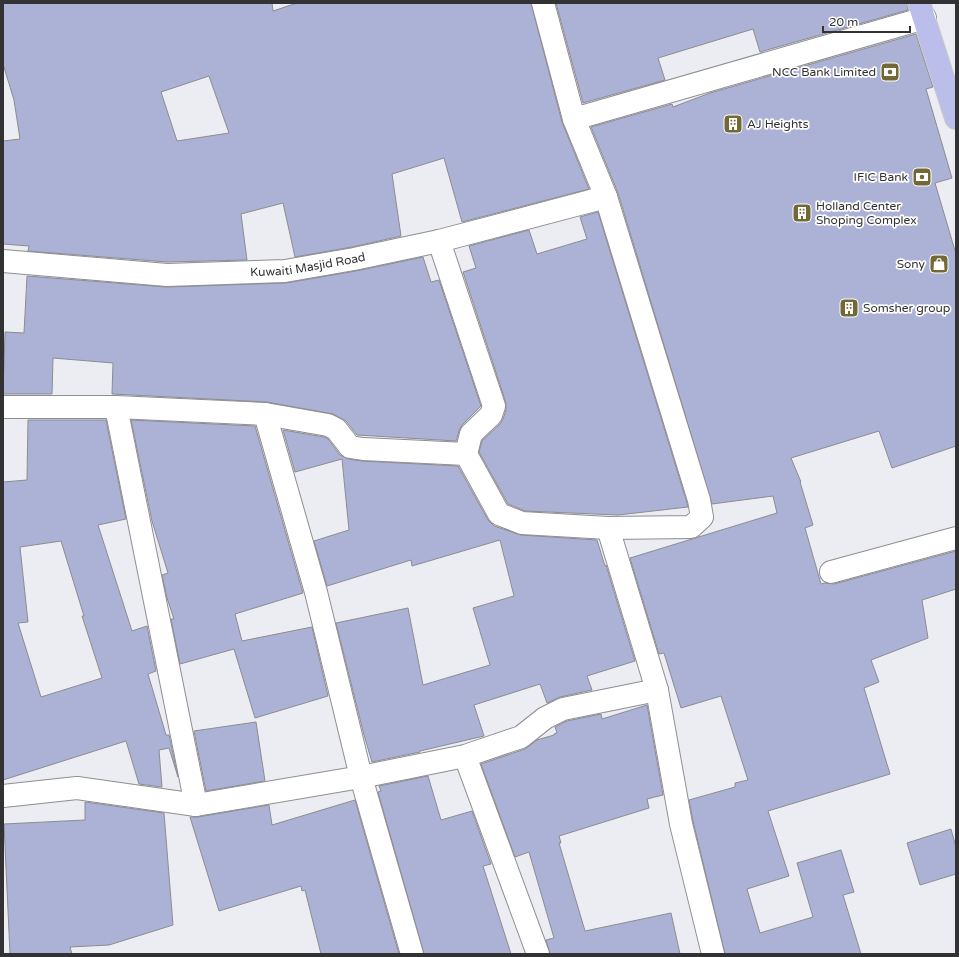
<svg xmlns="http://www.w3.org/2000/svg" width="959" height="957" font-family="'Varela Round',sans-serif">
  <rect width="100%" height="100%" fill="#ecedf2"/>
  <!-- building -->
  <path fill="#acb1d6" stroke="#8c8c91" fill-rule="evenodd" d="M3 3H272L273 11 297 3H531L562 122 589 189 462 222 444 158 392 174 401 236 352 247 295 257 283 203 241 214 247 260 167 262 28 251 29 246 3 244V141L20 139 14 100 3 64ZM209 76 229 133 177 141 161 92Z
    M556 3H907L908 10 760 52 753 29 658 58 665 80 583 103Z
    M916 34 933 87 926 89 952 178 935 183 956 254V446L892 468 879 431 791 458 801 482H800L813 525 805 528 821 584 825 583 834 584 956 551V589L922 600 928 638 871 660 879 682 864 688 890 774 768 811 789 876 747 889 760 933 813 917 797 863 841 850 854 892 843 895 861 954H725L693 821 689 800 735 787V783L748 780 721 696 681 708 664 653 659 654 630 558 777 513 773 496 712 504 618 193 591 127 672 104 673 107 710 93Z
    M598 212 687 503 688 507 618 515 525 511 508 504 479 452 482 441 500 424 503 419 506 410V403L463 272 476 268 469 246 529 230 537 254 587 239 580 217Z
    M423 257 431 282 439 280 481 406 462 425 459 431 456 441 357 435 346 421 333 414 267 402 112 394 113 363 53 358 52 394H3L5 332 24 333 27 276 166 287 286 283 356 271Z
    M28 420H106L126 519 98 525 132 631 147 626 156 671 148 674 166 735H169L178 777 169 748 159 750 162 787 139 784 126 741 3 780V482L27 480ZM61 541 84 616H82L102 678 41 697 18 623 28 622 20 547Z
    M131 420 255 426 303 593 235 614 242 641 312 627 328 696 255 718 234 649 180 664 171 619H174L167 598 162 575 168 573 152 521Z
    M283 430 324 437 328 439 340 455 348 459 362 461 458 466 488 520 494 526 521 535 597 540 605 566 606 565 635 661 587 676 592 690 560 697 547 703 540 684 474 705 484 736 420 751V752L372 762 364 735 336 623 408 608 423 685 490 665 473 608 514 596 500 540 412 566 411 560 327 586 314 541 349 530 342 459 295 472Z
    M647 705 663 795 647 799 649 808 559 836 561 843H559L585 931 671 913 680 954H550L546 940 554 938 529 852 515 857 481 764 525 749 537 740 554 735V734L557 733 555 727 567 721 601 714 602 719Z
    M256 722 265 781 206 791 194 731Z
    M428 776 441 820 472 811 491 864 483 866 511 954H424L378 792 381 791 379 786Z
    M355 800 399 954H321L305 890 302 891 301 886 219 911 190 817H198L269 805 272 825Z
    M85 802 164 813 173 925 109 945 70 947 72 954H10L4 824 85 820Z
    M951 829 956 847V874L920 885 907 843Z"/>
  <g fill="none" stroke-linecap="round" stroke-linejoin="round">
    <defs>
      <g id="minor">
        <path d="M543 3 574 119"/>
        <path d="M439 241 494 406 491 415 471 434 466 454"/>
        <path id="s1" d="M3 261 167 275 285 271 354 259 439 241 606 197"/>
        <path d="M3 407H116L265 414 328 425 336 429 350 447 363 449 466 454 499 514 522 523 608 528 691 527 702 517 699 500 606 197 574 119 925 18"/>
        <path d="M116 407 196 805"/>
        <path d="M265 414 316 592 361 777 412 954"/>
        <path d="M608 528 657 690 681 824 713 954"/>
        <path d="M831 572 956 538"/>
        <path d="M465 756 538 954"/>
        <path d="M3 796 77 788 196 805 361 777 465 756 521 737 545 718 563 709 657 690"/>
      </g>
      <path id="major" d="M919 3 956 118"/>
    </defs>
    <!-- minor casing -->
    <use href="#minor" stroke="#8e8e93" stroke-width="24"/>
    <!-- major casing -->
    <use href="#major" stroke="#cacaca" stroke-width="24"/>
    <!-- minor -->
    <use href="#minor" stroke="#fff" stroke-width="22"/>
    <!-- major -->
    <use href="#major" stroke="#bbbeeb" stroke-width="22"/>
  </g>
  <!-- icons -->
  <defs>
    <symbol id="bank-square" viewBox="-11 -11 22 22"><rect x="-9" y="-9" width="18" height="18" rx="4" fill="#716835" stroke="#fff"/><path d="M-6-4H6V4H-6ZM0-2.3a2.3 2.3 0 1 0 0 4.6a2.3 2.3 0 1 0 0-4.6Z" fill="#fff"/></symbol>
    <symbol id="building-square" viewBox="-11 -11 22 22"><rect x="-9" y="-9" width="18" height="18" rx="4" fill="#716835" stroke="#fff"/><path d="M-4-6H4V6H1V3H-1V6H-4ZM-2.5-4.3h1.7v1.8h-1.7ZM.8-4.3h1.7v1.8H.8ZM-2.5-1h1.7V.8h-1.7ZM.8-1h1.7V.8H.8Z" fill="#fff"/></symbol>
    <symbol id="shop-square" viewBox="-11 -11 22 22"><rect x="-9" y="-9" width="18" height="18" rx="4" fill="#716835" stroke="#fff"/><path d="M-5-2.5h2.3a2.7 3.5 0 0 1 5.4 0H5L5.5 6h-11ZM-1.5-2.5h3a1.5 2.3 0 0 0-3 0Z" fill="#fff"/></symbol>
  </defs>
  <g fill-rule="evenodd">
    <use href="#bank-square" x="879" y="61" width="22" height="22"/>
    <use href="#building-square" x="722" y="113" width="22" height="22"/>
    <use href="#bank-square" x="911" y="166" width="22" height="22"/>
    <use href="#building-square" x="791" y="202" width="22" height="22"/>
    <use href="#shop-square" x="928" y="253" width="22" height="22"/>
    <use href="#building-square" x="838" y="297" width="22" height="22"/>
  </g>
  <g text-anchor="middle" stroke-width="3.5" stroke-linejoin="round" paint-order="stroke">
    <!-- poi labels -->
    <g font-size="12" fill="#323234" stroke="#fff" text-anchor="end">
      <text x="876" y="76">NCC Bank Limited</text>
      <text x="747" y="128" text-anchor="start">AJ Heights</text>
      <text x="908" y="181">IFIC Bank</text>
      <text x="816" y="210" text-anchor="start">Holland Center<tspan x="816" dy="14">Shoping Complex</tspan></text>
      <text x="925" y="268">Sony</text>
      <text x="863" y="312" text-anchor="start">Somsher group</text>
    </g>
    <!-- street labels -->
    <g font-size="12" fill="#323234" stroke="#fff">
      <text dy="4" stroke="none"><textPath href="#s1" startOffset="306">Kuwaiti Masjid Road</textPath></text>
    </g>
  </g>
  <!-- border -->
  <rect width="959" height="957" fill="none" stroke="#323234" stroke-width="8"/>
  <!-- scale -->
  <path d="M823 26v6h87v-6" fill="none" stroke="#323234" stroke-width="2"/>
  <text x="829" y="26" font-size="12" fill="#323234" stroke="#ffffff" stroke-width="3" paint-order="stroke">20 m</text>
</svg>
